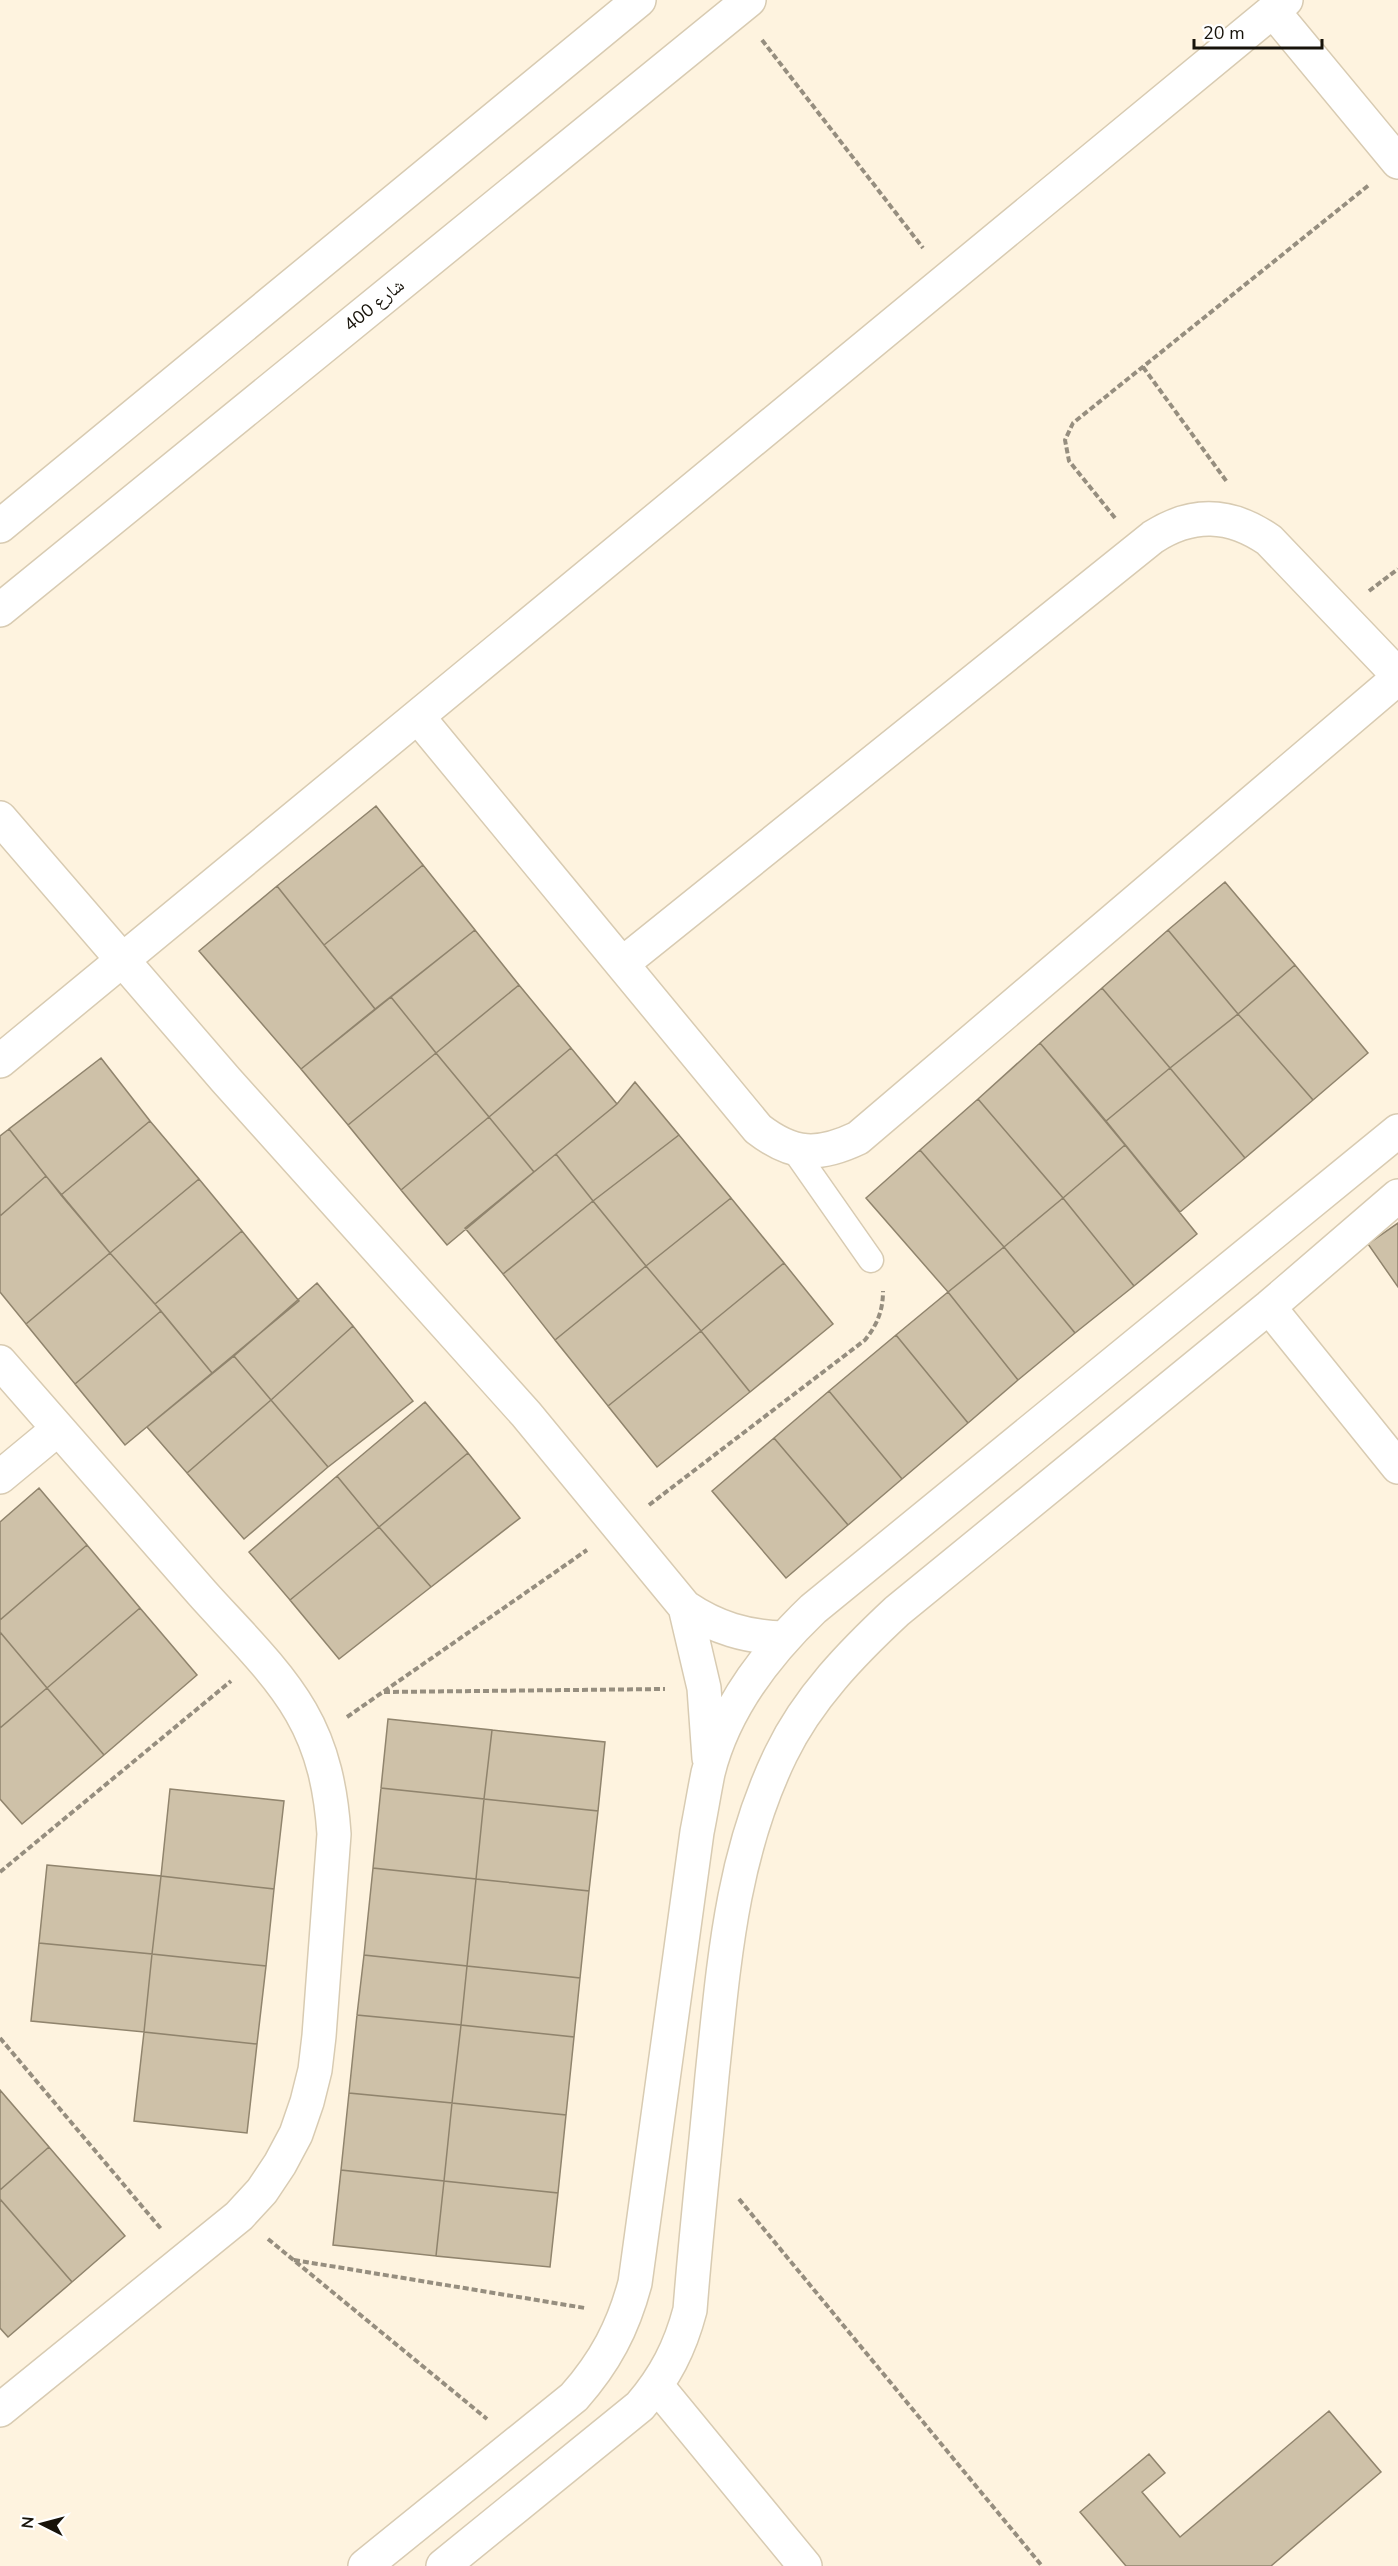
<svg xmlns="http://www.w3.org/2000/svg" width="1398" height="2566" font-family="'Nunito Sans','Noto Naskh Arabic',sans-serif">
  <rect width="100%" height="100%" fill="#fef3df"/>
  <!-- building -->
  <path fill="#cec1a8" stroke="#90846d" stroke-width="1.5" d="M376 806 423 865 324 945 277 886Z
    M423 865 475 930 375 1009 324 945Z
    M1225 882 1295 965 1238 1014 1168 930Z
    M277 886 375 1009 301 1069 199 951Z
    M475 930 519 985 436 1053 391 997Z
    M1168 930 1238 1014 1170 1068 1102 988Z
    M1295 965 1368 1053 1313 1100 1238 1014Z
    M519 985 571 1048 489 1117 436 1053Z
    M1102 988 1170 1068 1106 1121 1040 1043Z
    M391 997 436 1053 348 1125 301 1069Z
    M1238 1014 1313 1100 1245 1158 1170 1068Z
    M1040 1043 1125 1145 1063 1198 978 1099Z
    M571 1048 617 1104 534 1172 489 1117Z
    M436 1053 489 1117 401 1190 348 1125Z
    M101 1058 150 1121 61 1195 9 1129Z
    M1170 1068 1245 1158 1180 1212 1106 1121Z
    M635 1082 679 1135 593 1201 556 1154 617 1104Z
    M978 1099 1063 1198 1004 1247 920 1150Z
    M489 1117 534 1172 447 1245 401 1190Z
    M150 1121 199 1179 110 1253 61 1195Z
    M9 1129 46 1176 0 1216V1136Z
    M679 1135 731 1198 646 1266 593 1201Z
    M1125 1145 1197 1234 1134 1286 1063 1198Z
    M920 1150 1004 1247 948 1292 866 1198Z
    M556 1154 593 1201 503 1274 465 1228Z
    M46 1176 110 1253 26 1324 0 1292V1216Z
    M199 1179 242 1231 155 1304 110 1253Z
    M731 1198 784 1263 701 1331 646 1266Z
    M1063 1198 1134 1286 1075 1333 1004 1247Z
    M593 1201 646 1266 555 1340 503 1274Z
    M1398 1223V1287L1368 1244Z
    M242 1231 299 1301 212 1373 155 1304Z
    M1004 1247 1075 1333 1018 1380 948 1292Z
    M110 1253 161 1311 75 1384 26 1324Z
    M784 1263 833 1324 750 1392 701 1331Z
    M646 1266 701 1331 608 1406 555 1340Z
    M317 1283 353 1326 271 1400 234 1356Z
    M948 1292 1018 1380 968 1423 896 1335Z
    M161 1311 212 1373 125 1445 75 1384Z
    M353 1326 413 1401 328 1467 271 1400Z
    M701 1331 750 1392 657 1467 608 1406Z
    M896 1335 968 1423 902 1479 829 1391Z
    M234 1356 271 1400 187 1473 147 1427Z
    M829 1391 902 1479 848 1525 774 1438Z
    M271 1400 328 1467 244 1539 187 1473Z
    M425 1402 468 1453 379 1527 337 1476Z
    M774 1438 848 1525 786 1578 712 1491Z
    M468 1453 520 1518 431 1587 379 1527Z
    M337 1476 379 1527 290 1600 249 1552Z
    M39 1488 87 1545 0 1620V1522Z
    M379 1527 431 1587 339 1659 290 1600Z
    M87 1545 140 1608 47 1688 0 1632V1620Z
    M140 1608 197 1675 104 1755 47 1688Z
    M0 1632 47 1688 0 1728Z
    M47 1688 104 1755 22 1824 0 1799V1728Z
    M388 1719 492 1730 484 1799 381 1788Z
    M492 1730 605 1742 598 1811 484 1799Z
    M381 1788 484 1799 476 1879 373 1868Z
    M170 1789 284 1801 274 1889 161 1876Z
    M484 1799 598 1811 589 1891 476 1879Z
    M47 1865 161 1876 152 1954 39 1943Z
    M373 1868 476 1879 467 1966 364 1955Z
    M161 1876 274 1889 266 1966 152 1954Z
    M476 1879 589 1891 580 1978 467 1966Z
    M39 1943 152 1954 144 2032 31 2021Z
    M152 1954 266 1966 257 2044 144 2032Z
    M364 1955 467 1966 461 2025 357 2015Z
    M467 1966 580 1978 574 2037 461 2025Z
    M357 2015 461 2025 452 2103 349 2093Z
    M461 2025 574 2037 566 2115 452 2103Z
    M144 2032 257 2044 247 2133 134 2121Z
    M0 2090 49 2147 0 2190Z
    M349 2093 452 2103 444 2181 341 2170Z
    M452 2103 566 2115 558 2193 444 2181Z
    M49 2147 125 2236 72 2282 0 2199V2190Z
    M341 2170 444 2181 436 2256 333 2245Z
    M444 2181 558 2193 550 2267 436 2256Z
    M0 2199 72 2282 8 2337 0 2328Z
    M1329 2411 1381 2472 1271 2566H1126L1080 2512 1149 2454 1165 2473 1142 2492 1180 2537Z"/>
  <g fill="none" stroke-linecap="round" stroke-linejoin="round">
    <defs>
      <path id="service" d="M794 1150 871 1260"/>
      <path id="minor" d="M1273 11 1398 162
        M418 717 758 1129C793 1156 818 1157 858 1138L1398 678
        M0 818 226 1080 526 1414 685 1607C716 1628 746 1637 784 1638
        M622 964 1153 537C1192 512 1230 513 1269 540L1398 675
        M0 1061 1286 0
        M1269 1307 1398 1467
        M0 1362C67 1439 134 1516 202 1593 234 1629 277 1670 301 1712 323 1750 331 1790 334 1834L319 2036 315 2070 307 2102 296 2134 280 2164 262 2191 239 2216 0 2410
        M0 1477 58 1429
        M685 1607 704 1688 709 1758
        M657 2386 805 2566
        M365 2566 574 2397C605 2362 623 2328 635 2283L697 1832C701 1812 704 1793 708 1773 724 1708 766 1654 813 1609L1398 1131
        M443 2566 640 2406C665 2377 680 2348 690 2310 696 2232 705 2154 712 2076 724 1963 731 1857 781 1754 808 1698 852 1653 897 1611L1269 1307 1398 1196"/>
      <path id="tertiary" d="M0 526 639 0
        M0 610 749 0"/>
    </defs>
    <!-- service casing -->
    <use href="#service" stroke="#d8cbb2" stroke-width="27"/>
    <!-- minor casing -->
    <use href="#minor" stroke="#d8cbb2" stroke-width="36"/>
    <!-- tertiary casing -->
    <use href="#tertiary" stroke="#d8cbb2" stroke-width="36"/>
    <!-- path -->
    <path stroke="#968e7f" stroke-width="4" stroke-dasharray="6 3" stroke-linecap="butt" d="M762 40 923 248
      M1143 367 1227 482
      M1115 518 1069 461 1065 440 1073 423 1369 185
      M1369 591 1398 569
      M649 1505 865 1340C877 1325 883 1311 883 1291
      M384 1692 665 1689
      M347 1717 587 1550
      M0 1872 231 1681
      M0 2038 162 2230
      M739 2199 1042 2566
      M268 2239 487 2419
      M294 2260 585 2308"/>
    <!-- service -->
    <use href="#service" stroke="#fff" stroke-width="24"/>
    <!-- minor -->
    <use href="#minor" stroke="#fff" stroke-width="33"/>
    <!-- tertiary -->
    <use href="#tertiary" stroke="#fff" stroke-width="33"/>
  </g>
  <g text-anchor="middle" stroke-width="4.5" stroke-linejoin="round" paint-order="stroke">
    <!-- street labels -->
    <g font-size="18" fill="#17130a" stroke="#fff">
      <text transform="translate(374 305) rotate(-39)" y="6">شارع 400</text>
    </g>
  </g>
  <!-- north arrow -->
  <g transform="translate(42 2524) rotate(276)" stroke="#ffffff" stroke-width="4.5" paint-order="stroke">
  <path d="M0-4.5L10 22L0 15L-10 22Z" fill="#17130a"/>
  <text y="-9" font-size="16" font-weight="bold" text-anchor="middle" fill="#17130a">N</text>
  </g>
  <!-- scale -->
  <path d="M1194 39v9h128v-9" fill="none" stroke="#17130a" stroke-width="3"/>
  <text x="1203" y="39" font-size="18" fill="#17130a" stroke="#ffffff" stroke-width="4.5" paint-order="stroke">20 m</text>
</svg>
